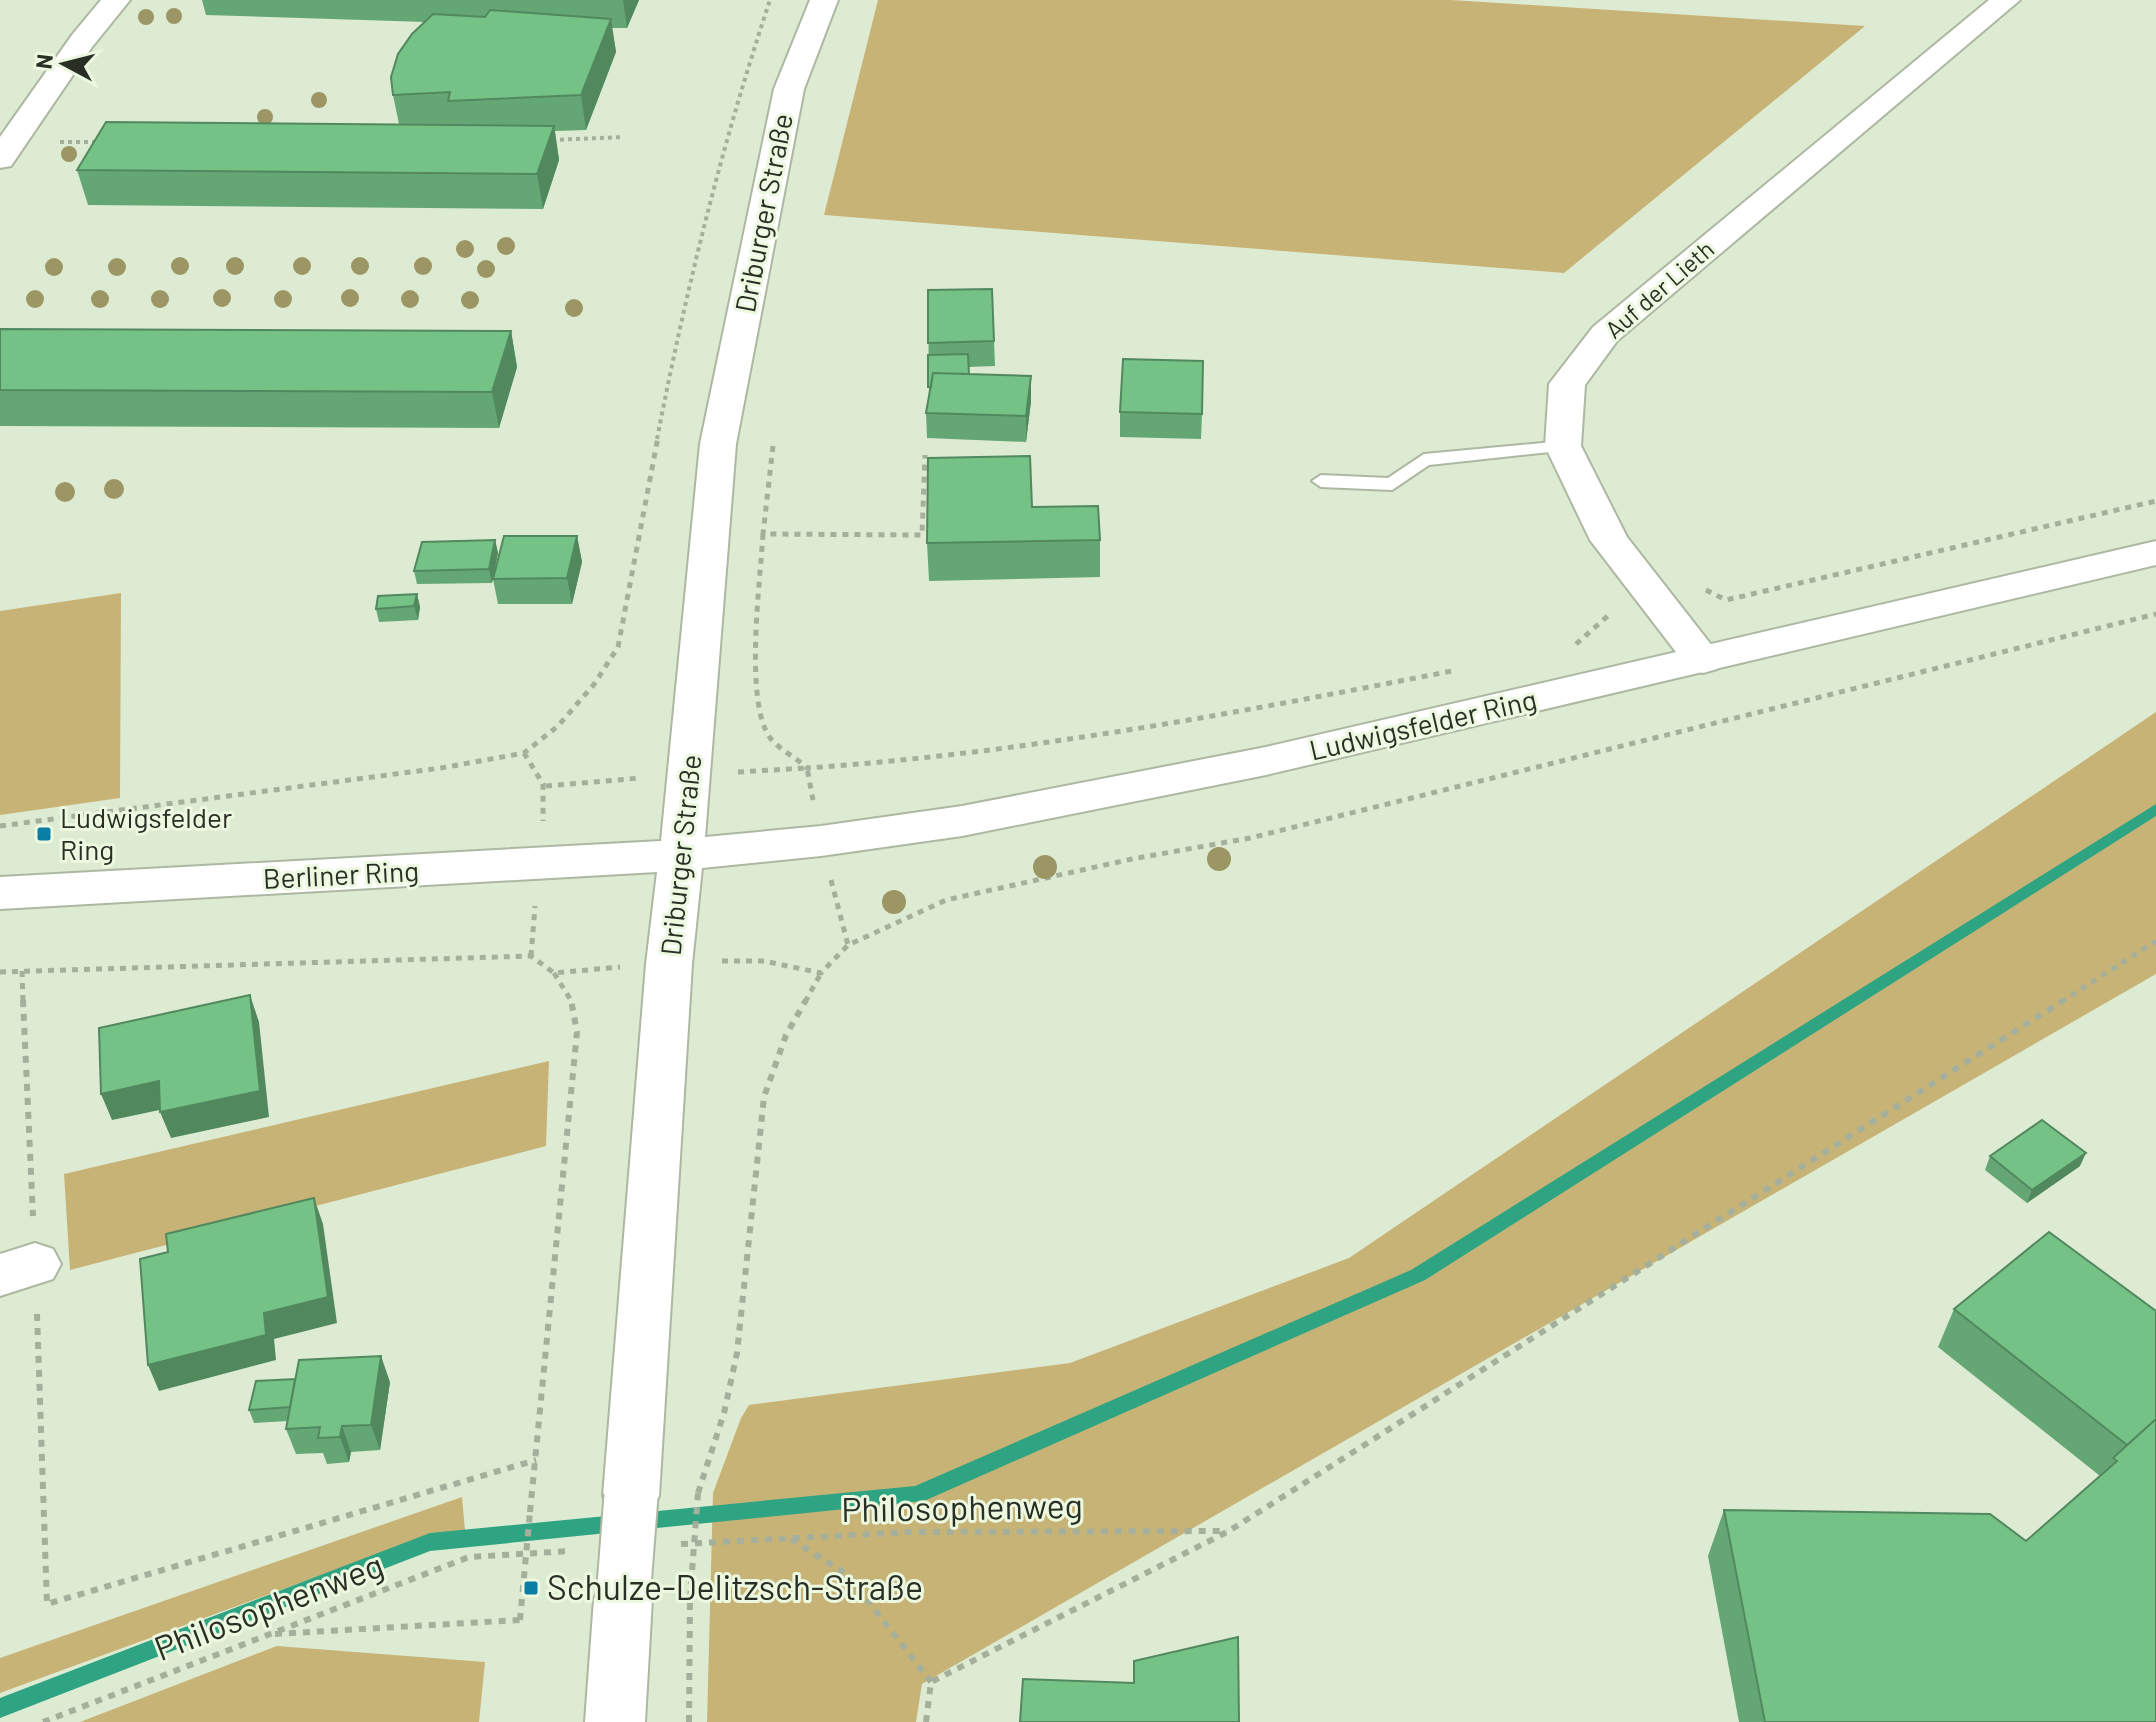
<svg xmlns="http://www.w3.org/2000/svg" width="2156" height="1722" font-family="Barlow,sans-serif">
  <rect width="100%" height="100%" fill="#deebd3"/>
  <!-- green -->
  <path fill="#c8b377" d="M878 0H1451L1865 26 1564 273 824 215Z
    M121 593 120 798 0 815V611Z
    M2156 712V974L922 1684 916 1722H707L713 1493 741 1418 749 1405 1070 1363 1349 1258Z
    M549 1061 546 1146 70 1270 64 1174Z
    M462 1497 465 1530 433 1534 0 1693V1658Z
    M277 1646 485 1662 479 1722H80Z"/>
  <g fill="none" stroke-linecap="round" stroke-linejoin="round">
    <!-- stream -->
    <path fill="#2fa483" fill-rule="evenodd" d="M2156 804V816L1425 1280 924 1501 430 1551 0 1718V1698L430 1533 915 1486 1411 1270Z"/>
    <defs>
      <path id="lane" d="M1563 441 1572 446 1569 450 1429 465 1392 490 1321 487 1312 481 1321 475 1388 478 1424 454Z"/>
      <path id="street" d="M101 0H130L92 47 11 166 0 168V137L72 35Z
        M1989 0H2020L1617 341 1585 385 1581 446 1627 537 1723 660 1717 669 1703 673 1689 669 1590 540 1545 446 1549 384 1593 327Z
        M35 1243 53 1249 61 1264 53 1279 0 1296V1254Z"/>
      <path id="secondary" d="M810 0H838L804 89 736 444 705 837 821 826 962 806 1266 747 2156 541V565L1266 775 962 836 821 856 702 868 692 964 659 1496 651 1513 631 1520 611 1513 603 1496 646 964 657 872 0 909V877L661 841 700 444 774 89Z
        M623 1573 643 1581 652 1599 645 1722H585L594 1599 603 1581Z"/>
    </defs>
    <!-- lane casing -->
    <use href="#lane" stroke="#acb8a1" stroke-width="4"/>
    <!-- street casing -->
    <use href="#street" stroke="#acb8a1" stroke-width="4"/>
    <!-- secondary casing -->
    <use href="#secondary" stroke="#acb8a1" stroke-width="4"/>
    <!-- path-far2 -->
    <path stroke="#a5b09c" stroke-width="4" stroke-dasharray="4 4" stroke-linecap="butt" d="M552 140 623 137
      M60 142H98
      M657 439C686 290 722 144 770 0"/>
    <!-- path-far1 -->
    <path stroke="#a5b09c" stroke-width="5" stroke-dasharray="6 6" stroke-linecap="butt" d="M773 446 763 534 922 535 925 455
      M763 534C760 583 746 688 766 731 773 747 795 756 807 768 1027 753 1241 712 1457 670
      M1706 590 1726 600 2156 501
      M1576 644 1610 614
      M524 753 543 784V821
      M738 772 807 768 813 800
      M546 786 640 778
      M0 826 441 768 524 753 558 726 595 683 618 647 658 437
      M831 880 848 945
      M531 956 535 906
      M722 961H764L821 973 848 945 946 900 1132 859 1250 838 2156 614
      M22 971 23 1002
      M0 972 531 956 554 973 620 967
      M554 973 572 1002
      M805 1002 821 973
      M2061 1002 2156 941"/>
    <!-- path -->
    <path stroke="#a5b09c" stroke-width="6" stroke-dasharray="7 7" stroke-linecap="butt" d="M23 1000 33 1216
      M37 1314 47 1604 536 1460
      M698 1493 724 1413 737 1353 764 1097 786 1035 806 1000
      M530 1512 577 1032 571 1000
      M791 1539 848 1575 931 1682
      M681 1544 911 1532 1227 1531
      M275 1634 520 1620
      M43 1722 469 1557 571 1551
      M689 1722 690 1598
      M926 1722 931 1682 1229 1531 2064 1000"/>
    <!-- lane -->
    <use href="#lane" fill="#fff" fill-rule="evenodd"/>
    <!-- street -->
    <use href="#street" fill="#fff" fill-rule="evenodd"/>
    <!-- secondary -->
    <use href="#secondary" fill="#fff" fill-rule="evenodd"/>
    <defs>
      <path id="secondary-bridge" d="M623 1599 631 1496"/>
    </defs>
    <!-- secondary-bridge casing -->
    <use href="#secondary-bridge" stroke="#acb8a1" stroke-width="57" stroke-linecap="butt"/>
    <!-- path-bridge -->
    <path stroke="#a5b09c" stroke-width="6" stroke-dasharray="7 7" stroke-linecap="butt" d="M690 1598 698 1493
      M520 1620 530 1512"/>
    <!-- secondary-bridge -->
    <use href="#secondary-bridge" stroke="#fff" stroke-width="53"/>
  </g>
  <!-- trees -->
  <g fill="#9c9665">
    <circle cx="174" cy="16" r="8"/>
    <circle cx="146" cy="17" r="8"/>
    <circle cx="319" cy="100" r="8"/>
    <circle cx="265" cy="117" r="8"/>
    <circle cx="69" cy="154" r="8"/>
    <circle cx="506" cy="246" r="9"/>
    <circle cx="465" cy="249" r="9"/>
    <circle cx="180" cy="266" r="9"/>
    <circle cx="235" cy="266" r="9"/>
    <circle cx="302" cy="266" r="9"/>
    <circle cx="360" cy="266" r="9"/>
    <circle cx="423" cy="266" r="9"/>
    <circle cx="54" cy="267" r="9"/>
    <circle cx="117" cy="267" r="9"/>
    <circle cx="486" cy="269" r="9"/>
    <circle cx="222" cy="298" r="9"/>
    <circle cx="350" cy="298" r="9"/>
    <circle cx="35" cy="299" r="9"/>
    <circle cx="100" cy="299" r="9"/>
    <circle cx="160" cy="299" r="9"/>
    <circle cx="283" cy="299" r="9"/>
    <circle cx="410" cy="299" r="9"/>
    <circle cx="470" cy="300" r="9"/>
    <circle cx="574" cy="308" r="9"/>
    <circle cx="114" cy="489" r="10"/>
    <circle cx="65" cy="492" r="10"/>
    <circle cx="1219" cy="859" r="12"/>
    <circle cx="1045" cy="867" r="12"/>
    <circle cx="894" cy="902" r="12"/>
  </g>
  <!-- wall -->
  <path fill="#65a774" d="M202 0H639L627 28H612L616 52 586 130 555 131 559 160 543 209 88 205 77 170 399 124 393 95 425 22 206 15Z
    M992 289 995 366 969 367V374L1031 401 1026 442 927 438 926 413 929 397 928 290Z
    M0 329 511 331 517 367 499 428 0 426Z
    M1120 412 1202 414 1201 439 1120 437Z
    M1032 507 1100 540V577L929 581 927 543Z
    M577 536 582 562 572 604H498L493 579Z
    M495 540 498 553 492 583 417 584 414 571Z
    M417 594 420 607 418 620 379 622 376 609Z
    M1990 1156 2080 1166 2027 1203 1985 1170Z
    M1954 1309 2156 1311V1722H1739L1708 1556 1724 1510 2026 1541 2100 1476 1938 1347Z
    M390 1382 380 1450 351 1452 349 1462 327 1464 323 1453 296 1454 286 1429 288 1421 254 1423 249 1410Z"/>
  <!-- shaded-wall -->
  <path fill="#52885e" d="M623 0H639L627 28Z
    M611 19 616 52 586 130 581 95Z
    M554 126 559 160 543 209 537 174Z
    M511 331 517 367 499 428 492 392Z
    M1031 376V401L1026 442V416Z
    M577 536 582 562 572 604 567 578Z
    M495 540 498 553 492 583 489 569Z
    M417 594 420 607 418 620 414 606Z
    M250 995 259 1022 269 1117 171 1138 160 1112Z
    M159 1081 169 1108 112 1120 101 1094Z
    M2086 1153 2080 1166 2027 1203 2032 1190Z
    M314 1198 323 1224 337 1323 274 1339 276 1360 159 1391 148 1365Z
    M381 1356 390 1382 380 1450 371 1425Z
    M342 1426 351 1452 349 1462 340 1437Z"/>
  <!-- building -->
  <path fill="#75c287" stroke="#52885e" stroke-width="2" d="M490 10 611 19 581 95 448 101 450 92 393 95 391 77 398 54 412 34 433 14 485 17Z
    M106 122 554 126 537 174 77 170Z
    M992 289 994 341 928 343V290Z
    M0 329 511 331 492 392 0 390Z
    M968 354 969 374 933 373 931 387H928V355Z
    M1123 359 1203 361 1202 414 1120 412Z
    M933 373 1031 376 1026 416 926 413Z
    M1030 456 1032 507 1098 506 1100 540 927 543 928 458Z
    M504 536H577L567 578 493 579Z
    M495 540 489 569 414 571 422 542Z
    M417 594 414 606 376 609 378 596Z
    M250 995 260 1091 160 1112 159 1081 101 1094 99 1028Z
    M2042 1120 2086 1153 2032 1190 1990 1156Z
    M314 1198 328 1297 264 1313 266 1335 148 1365 140 1259 168 1252 166 1234Z
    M2049 1232 2156 1311V1419L2127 1445 1954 1309Z
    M381 1356 371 1425 342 1426 340 1437 318 1438 320 1427 286 1429 299 1360Z
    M295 1379 290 1407 249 1410 256 1381Z
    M2156 1419V1722H1765L1724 1510 1990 1514 2026 1541 2117 1461 2113 1458Z
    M1238 1637 1239 1722H1020L1023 1679 1134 1683V1661Z"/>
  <!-- markers -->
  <g fill="#0b7ea6" stroke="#ecf9e0" stroke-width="3">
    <rect x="36" y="826" width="16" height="16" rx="4"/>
    <rect x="523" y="1580" width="16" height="16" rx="4"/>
  </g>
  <g text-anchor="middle" stroke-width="6" stroke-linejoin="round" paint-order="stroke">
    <!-- far-street labels -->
    <g font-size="24" fill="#2a2f25" stroke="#ecf9e0">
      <text transform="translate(1660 290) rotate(-41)" y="8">Auf der Lieth</text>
    </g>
    <!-- street labels -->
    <g font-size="28" fill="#2a2f25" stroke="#ecf9e0">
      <text transform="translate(764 213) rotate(-79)" y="10">Driburger Straße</text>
      <text transform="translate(1423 725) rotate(-13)" y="10">Ludwigsfelder Ring</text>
      <text transform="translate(681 855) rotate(-84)" y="10">Driburger Straße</text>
      <text transform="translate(341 875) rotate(-3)" y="10">Berliner Ring</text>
    </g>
    <!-- poi labels -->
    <g font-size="28" fill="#2a2f25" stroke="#ecf9e0" text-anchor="start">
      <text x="60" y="828">Ludwigsfelder<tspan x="60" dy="32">Ring</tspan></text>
    </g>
    <!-- near-street labels -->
    <g font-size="34" fill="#2a2f25" stroke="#ecf9e0">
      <text transform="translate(962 1508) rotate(-1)" y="12">Philosophenweg</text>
      <text transform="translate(269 1607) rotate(-21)" y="12">Philosophenweg</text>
    </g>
    <!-- near-poi labels -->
    <g font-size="34" fill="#2a2f25" stroke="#ecf9e0" text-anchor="start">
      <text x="547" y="1600">Schulze-Delitzsch-Straße</text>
    </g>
  </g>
  <!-- north arrow -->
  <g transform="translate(64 64) rotate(277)" stroke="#ecf9e0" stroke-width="6" paint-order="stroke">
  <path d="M0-6L14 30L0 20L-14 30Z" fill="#2a2f25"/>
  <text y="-12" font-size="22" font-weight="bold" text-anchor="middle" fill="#2a2f25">N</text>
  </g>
</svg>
